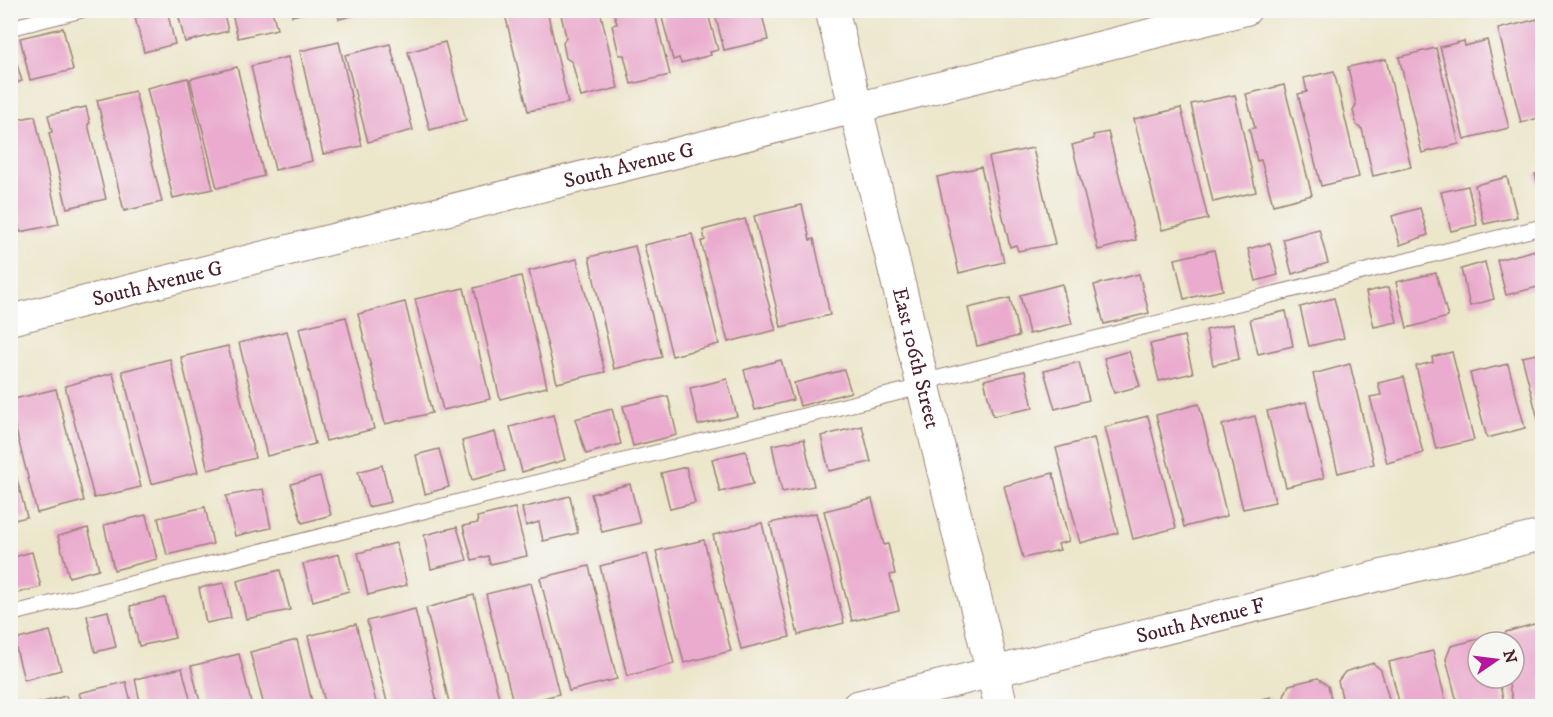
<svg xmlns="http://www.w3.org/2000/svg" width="1553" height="717" font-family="'IM FELL DW Pica',serif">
  <rect width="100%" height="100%" fill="#f6f6f2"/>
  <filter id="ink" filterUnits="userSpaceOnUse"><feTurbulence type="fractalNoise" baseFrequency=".0167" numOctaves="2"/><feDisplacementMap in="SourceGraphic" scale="12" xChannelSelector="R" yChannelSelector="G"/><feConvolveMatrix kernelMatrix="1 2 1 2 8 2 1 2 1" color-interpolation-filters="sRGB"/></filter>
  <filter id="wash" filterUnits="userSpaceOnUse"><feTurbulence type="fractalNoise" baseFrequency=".008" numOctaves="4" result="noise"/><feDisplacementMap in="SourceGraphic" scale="24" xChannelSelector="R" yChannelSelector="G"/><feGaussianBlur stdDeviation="1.35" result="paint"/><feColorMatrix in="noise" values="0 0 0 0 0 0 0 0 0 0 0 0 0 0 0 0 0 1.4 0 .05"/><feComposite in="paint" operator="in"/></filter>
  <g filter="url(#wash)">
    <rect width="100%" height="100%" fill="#ece6ca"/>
    <g id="blocks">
      <!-- building -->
      <path fill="#eaabce" d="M160 10H167L175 44 144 52 135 18Z
        M177 10H223L228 31 185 42Z
        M231 10H272L277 29 238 38Z
        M291 10H310L311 11 292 16Z
        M337 10H372V11L339 19Z
        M504 10H547L568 103 528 111Z
        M560 10H600L618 88 581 97 572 62 566 58 563 43 566 37Z
        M613 10H654L670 75 631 84 624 55H619L612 25 617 24Z
        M660 10H707L718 50 710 52 711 55 681 63 679 58 673 60Z
        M714 10H761L768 40 724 50Z
        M1538 19 1542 36V117L1521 123 1498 29Z
        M63 28 73 70 30 80 20 38Z
        M1487 40 1509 128 1464 139 1440 47 1464 41 1465 46Z
        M10 41 22 81 10 85Z
        M339 42 362 146 323 154 300 51Z
        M445 42 466 120 430 130 408 52Z
        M390 44 413 130 368 142 345 55Z
        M1436 48 1459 144 1422 153 1399 57Z
        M288 57 312 161 275 170 251 66Z
        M1386 59 1411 167 1373 176 1362 129 1357 126 1353 111 1356 105 1348 67Z
        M237 67 264 176 217 188 190 79Z
        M1334 71 1359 177 1321 186 1298 94 1307 92 1304 78Z
        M188 78 213 189 173 198 147 88Z
        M1284 85 1312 195 1273 205 1261 160 1257 161 1249 129 1255 128 1246 94Z
        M135 91 162 202 124 211 97 100Z
        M1235 95 1256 192 1213 202 1191 104Z
        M86 107 90 123 88 124 106 199 67 208 49 133 52 132 48 115Z
        M1181 108 1208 219 1162 230 1134 119Z
        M35 116 59 224 20 232 10 189V121Z
        M1108 132 1136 240 1098 250 1072 145 1094 139 1093 135Z
        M1033 148 1055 244 1018 251 1016 245 1010 247 989 157Z
        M981 167 1004 262 959 273 937 177Z
        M1542 172V199L1535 174Z
        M1507 177 1517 217 1484 224 1475 185Z
        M1468 186 1477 225 1451 231 1441 192Z
        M802 205 810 240 814 239 830 315 781 327 754 216Z
        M1420 208 1428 235 1400 245 1392 216Z
        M745 219 776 330 728 342 701 242 705 240 703 230Z
        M1319 229 1328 263 1292 274 1283 239Z
        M692 234 719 344 672 356 644 245Z
        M1270 243 1278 275 1256 281 1248 249Z
        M635 246 662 357 614 369 589 257Z
        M1214 250 1223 290 1184 299 1175 259Z
        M1536 250 1542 274V286L1506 295 1497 260Z
        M577 259 605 372 557 383 529 271Z
        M1485 262 1494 299 1470 306 1461 269Z
        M1436 273 1448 317 1407 328 1396 282Z
        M1139 274 1149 313 1104 324 1094 285Z
        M521 276 547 387 500 399 474 288Z
        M1062 284 1072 324 1029 334 1020 295Z
        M1389 287 1397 322 1374 327 1366 292Z
        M464 288 490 399 443 410 415 299Z
        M1010 298 1019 336 977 346 968 308Z
        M1334 298 1344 338 1309 346 1300 307Z
        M405 302 432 413 385 424 358 314Z
        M1286 311 1293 346 1258 354 1250 319Z
        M346 317 374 429 326 441 299 328Z
        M1233 324 1239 359 1213 365 1206 330Z
        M287 331 315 444 267 456 239 343Z
        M1184 336 1193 373 1159 381 1150 344Z
        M228 346 255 458 208 470 181 357Z
        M1129 351 1140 386 1114 393 1104 358Z
        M1452 352 1474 440 1436 449 1416 366 1433 362 1432 357Z
        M1542 353V422L1539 423 1522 357Z
        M170 359 198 472 151 484 122 371Z
        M781 360 793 400 755 410 744 370Z
        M1079 362 1089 400 1055 409 1044 371Z
        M1350 364 1374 464 1338 473 1313 374Z
        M1508 364 1525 428 1487 438 1470 373Z
        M844 370 851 392 800 406 794 383Z
        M1025 371 1033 408 993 416 984 380Z
        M113 373 141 487 94 498 65 386Z
        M1404 377 1423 453 1387 463 1370 397 1381 395 1378 383Z
        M727 379 737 416 698 425 690 388Z
        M56 389 84 501 37 513 10 407V400Z
        M668 396 677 435 633 446 623 406Z
        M1306 402 1324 478 1286 487 1267 411Z
        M1199 404 1227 516 1184 527 1156 415Z
        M612 409 621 444 586 454 575 419Z
        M553 415 565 460 522 472 510 427Z
        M1148 416 1176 528 1133 539 1105 427Z
        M1255 416 1275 502 1243 509 1222 425Z
        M862 426 871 462 829 471 821 436Z
        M495 432 505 471 472 480 462 441Z
        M1094 438 1118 533 1080 543 1056 448Z
        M804 439 814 486 782 492 772 445Z
        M439 449 449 487 425 494 416 455Z
        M746 451 753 484 720 492 712 459Z
        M10 453 27 517 10 521Z
        M382 465 391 502 368 507 358 472Z
        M686 467 695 503 670 509 661 473Z
        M1053 473 1069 541 1058 544 1060 550 1023 558 1004 486Z
        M320 476 331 515 302 523 291 484Z
        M630 484 640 523 602 532 591 494Z
        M263 489 271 528 235 536 226 496Z
        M570 496 578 533 543 541 539 522 526 526 522 508Z
        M872 499 884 545 888 544 895 574 890 575 899 610 852 621 824 511Z
        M205 507 213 544 167 555 158 518Z
        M515 508 527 556 490 564 488 556 472 560 463 526 478 523 477 517Z
        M816 513 844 623 798 635 770 523Z
        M146 515 157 559 114 570 104 525Z
        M762 523 790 637 741 649 713 535Z
        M457 527 467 560 431 569 424 535Z
        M88 528 99 569 69 577 58 536Z
        M704 540 731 651 684 663 656 551Z
        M396 543 407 585 368 595 358 553Z
        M32 552 41 587 10 595V558Z
        M339 554 349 591 313 601 303 564Z
        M647 554 674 664 627 676 600 566Z
        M589 566 617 679 569 691 540 578Z
        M280 570 290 610 246 619 237 581Z
        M224 583 231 618 206 623 199 588Z
        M531 583 559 694 514 706 486 594Z
        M474 595 501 706H450L426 608Z
        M165 598 175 638 139 646 130 606Z
        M415 609 438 706H388L367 621Z
        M108 611 116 647 95 652 87 616Z
        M356 624 377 706H326L308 636Z
        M1534 624 1542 630V706H1514L1507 678H1514V642H1500L1506 632Z
        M50 631 61 670 24 680 14 640Z
        M1479 639 1485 642H1478V678H1498L1505 706H1458L1446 659 1451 646Z
        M297 640 313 706H264L250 652Z
        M1433 651 1447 706H1400L1389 662Z
        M239 654 252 706H201L191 666Z
        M1373 663 1381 670 1391 706H1344L1338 681 1345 672Z
        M182 668 192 706H141L135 679Z
        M1318 678 1328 686 1333 706H1286L1284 696 1289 685Z
        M126 682 132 706H83L79 693Z
        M66 696 69 706H28Z
        M1271 697 1274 706H1236Z"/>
    </g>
  </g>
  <g filter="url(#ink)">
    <use href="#blocks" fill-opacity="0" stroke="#9b827a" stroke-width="1.5"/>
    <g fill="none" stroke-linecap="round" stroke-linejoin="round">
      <defs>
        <path id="lane" d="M10 28 82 10
          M923 382 1542 227
          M10 614 924 386"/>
        <g id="street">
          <path id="s1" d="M10 320 1246 10"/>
          <path id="s2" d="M857 706 1542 535"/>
        </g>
        <g id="secondary">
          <path id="s3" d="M832 10 1001 706"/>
        </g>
      </defs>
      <!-- lane casing -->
      <use href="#lane" stroke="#9b827a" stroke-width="17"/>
      <!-- street casing -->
      <use href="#street" stroke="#9b827a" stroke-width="32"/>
      <!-- secondary casing -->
      <use href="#secondary" stroke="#9b827a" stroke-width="35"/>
      <!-- lane -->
      <use href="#lane" stroke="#fff" stroke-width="15"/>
      <!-- street -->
      <use href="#street" stroke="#fff" stroke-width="30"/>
      <!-- secondary -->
      <use href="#secondary" stroke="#fff" stroke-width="33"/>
    </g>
  </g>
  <g text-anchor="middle" stroke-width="4.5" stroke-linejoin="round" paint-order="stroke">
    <!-- street labels -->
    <g font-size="21" fill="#4a1f2b" stroke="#f6f6f2">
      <text dy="7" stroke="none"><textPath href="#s1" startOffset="638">South Avenue G</textPath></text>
      <text dy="7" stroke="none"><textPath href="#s1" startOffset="152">South Avenue G</textPath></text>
      <text dy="7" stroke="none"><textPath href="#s3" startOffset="358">East 106th Street</textPath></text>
      <text dy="7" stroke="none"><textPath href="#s2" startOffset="354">South Avenue F</textPath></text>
    </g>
  </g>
  <!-- margin -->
  <rect width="1553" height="717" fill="none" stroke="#f6f6f2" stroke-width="36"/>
  <!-- north arrow -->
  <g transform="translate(1496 660) rotate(76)"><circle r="28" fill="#f6f6f2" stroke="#b1a0a2" stroke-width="1.5"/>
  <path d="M0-4.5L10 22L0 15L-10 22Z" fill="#b5179e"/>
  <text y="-9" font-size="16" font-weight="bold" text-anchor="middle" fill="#4a1f2b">N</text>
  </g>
</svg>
